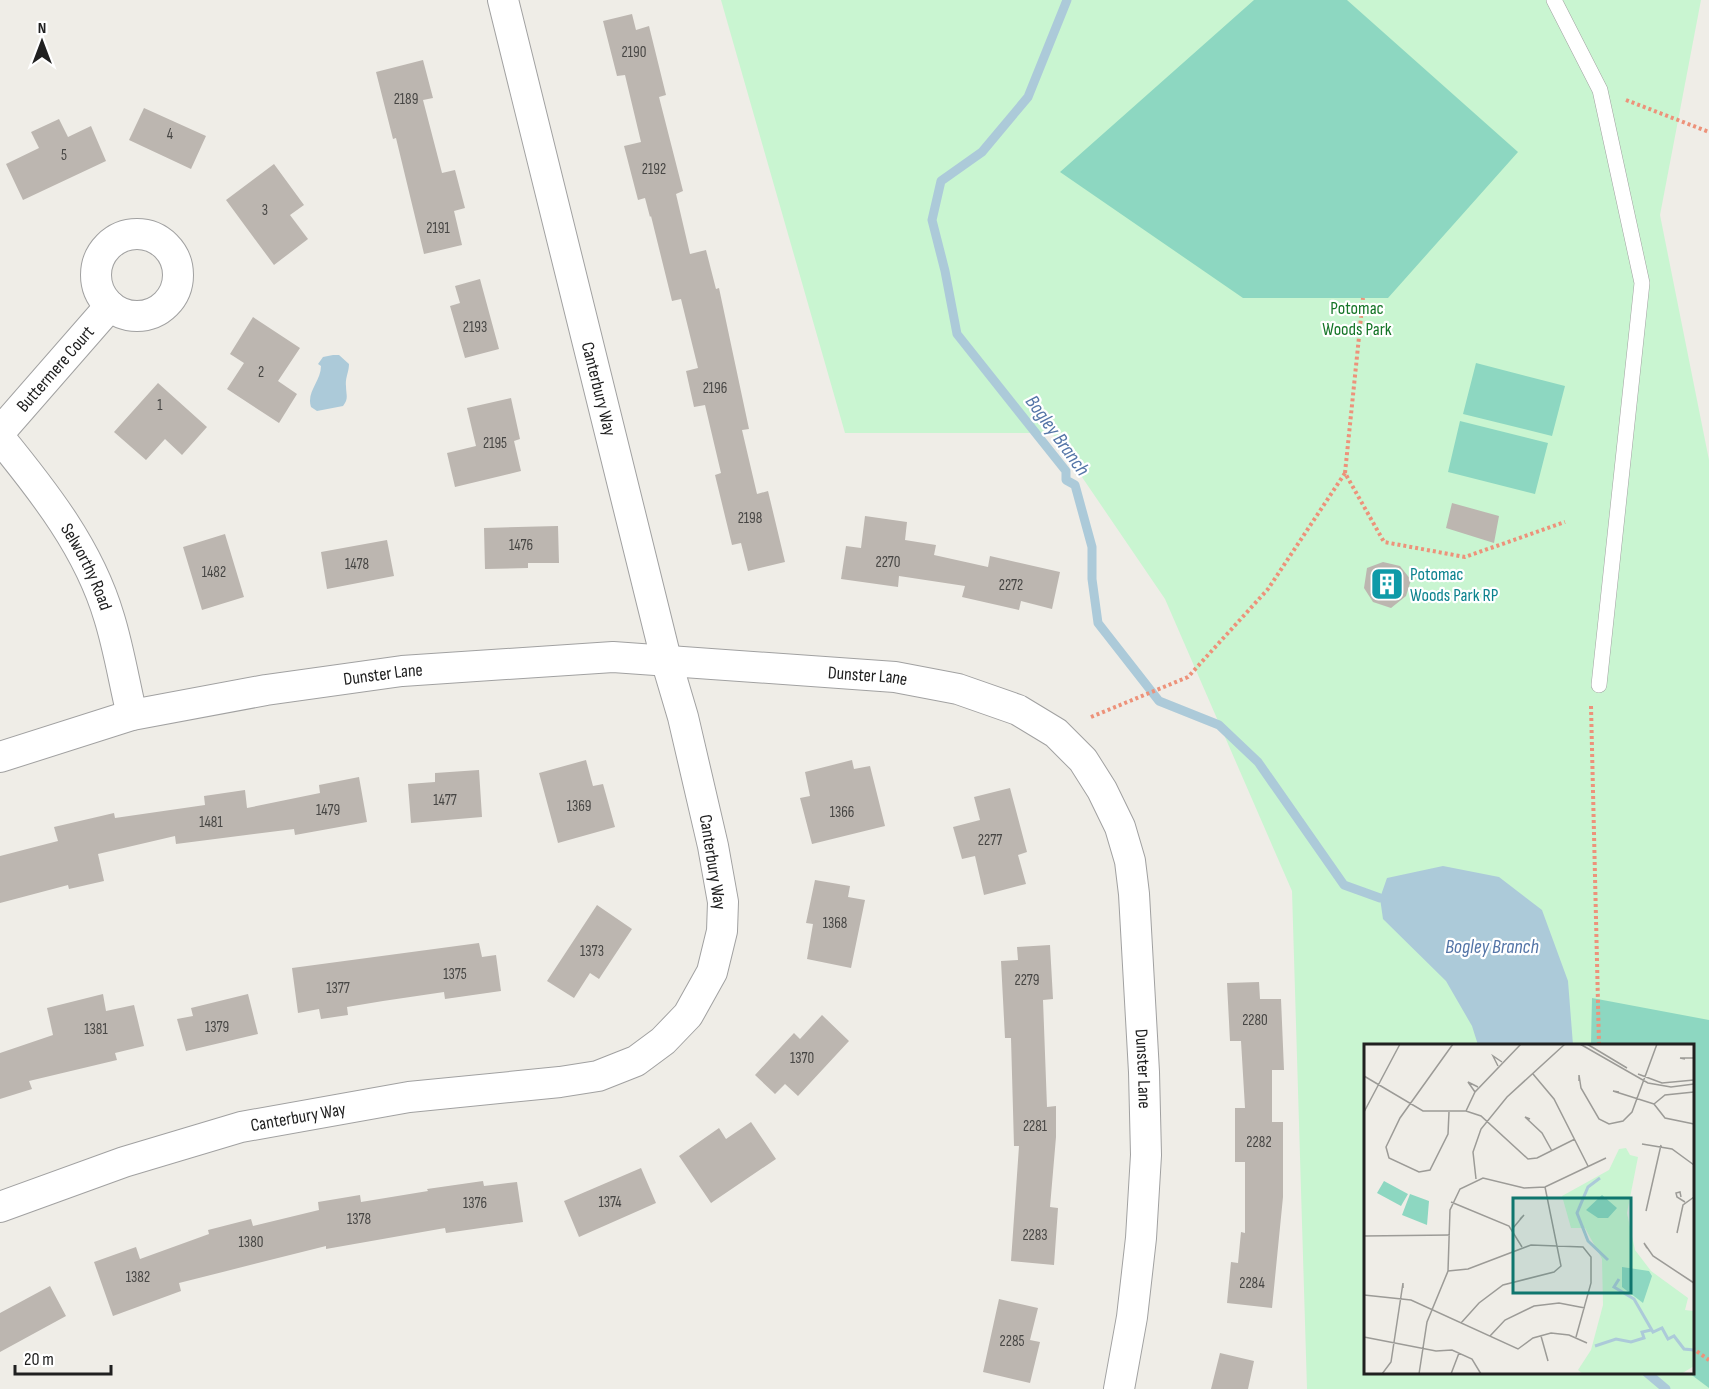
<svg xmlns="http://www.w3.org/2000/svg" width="1709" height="1389" font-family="'Sofia Sans Condensed',sans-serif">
  <rect width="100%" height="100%" fill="#efede7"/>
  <!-- park -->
  <path fill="#c9f5d1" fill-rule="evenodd" d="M721 0H1701L1660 215 1709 460V1389H1307L1292 891 1165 599 1052 433H845ZM1366 1046H1692V1372H1366Z"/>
  <!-- pitch -->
  <path fill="#8dd7c1" d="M1254 0H1347L1518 152 1388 298H1243L1060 172Z
    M1476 363 1565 386 1552 436 1463 414Z
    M1460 421 1548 443 1535 494 1448 472Z
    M1592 998 1709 1020V1388L1689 1373 1692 1372V1046L1591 1045Z"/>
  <!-- water -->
  <path fill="#accad9" d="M333 355H339L349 364C349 372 345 378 346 386 346 395 349 398 343 406L317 411 311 407C306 392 321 381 321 366L318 364 323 357Z
    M1443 866 1499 877 1542 910 1568 981 1573 1045H1478L1472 1026 1446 981 1383 919 1380 898 1387 878Z"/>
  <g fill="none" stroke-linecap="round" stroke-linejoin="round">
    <!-- stream -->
    <path stroke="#accad9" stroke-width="9" d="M1067 0 1028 97 982 152 941 181 932 220 945 271 957 334 1066 471V480L1075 485 1092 547V579L1098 623 1159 701 1219 725 1258 762 1344 885 1380 898
      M1646 1372 1666 1389"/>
  </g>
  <!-- building -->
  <path fill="#bcb6b0" d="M632 14 636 30 649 26 666 95 659 97 683 191 676 194 690 254 706 250 716 289 719 288 749 429 742 430 757 494 768 491 785 562 748 571 741 543 732 545 715 475 721 473 705 405 694 407 686 371 698 368 681 299 672 301 651 216 650 217 645 198 638 200 624 146 641 142 625 75 617 76 603 21Z
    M423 60 433 98 423 100 442 173 455 170 465 208 454 211 462 245 424 254 396 138 393 139 376 72Z
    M144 108 206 136 191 169 129 140Z
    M59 119 68 137 91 126 106 161 23 200 6 164 39 148 31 132Z
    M274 164 304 205 290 215 308 239 274 265 226 200Z
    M480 279 499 349 465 358 450 306 460 303 455 286Z
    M253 317 300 348 278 381 297 394 279 423 227 389 244 363 230 354Z
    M158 383 207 427 182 455 165 439 146 460 114 432Z
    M511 398 520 439 514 441 521 471 455 487 447 453 476 446 467 408Z
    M1452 503 1499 516 1494 543 1446 528Z
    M865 516 907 522 905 540 936 545 934 555 988 567 990 556 1060 572 1052 609 1021 601 1019 610 962 597 965 586 899 576 898 587 841 579 846 546 861 548Z
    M558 526 559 563H528V568L485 569 484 528Z
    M225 534 244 597 202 610 183 547Z
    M387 540 394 576 327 589 321 552Z
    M1383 562 1400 566 1411 580 1406 596 1391 608 1373 602 1364 588 1367 568Z
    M586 760 593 786 603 784 615 827 558 843 539 773Z
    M852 760 854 769 870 766 885 826 812 844 800 798 810 796 805 772Z
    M479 770 482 817 411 823 408 784 435 782V773Z
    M359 777 367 822 295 835 294 829 176 844 175 836 98 854 104 881 69 889 68 885 0 903V856L58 841 54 827 114 813 115 818 205 805 204 796 245 790 247 808 320 793 319 785Z
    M1010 788 1027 852 1018 855 1026 884 984 895 975 856 962 859 953 827 980 820 974 797Z
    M815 880 850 886 848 897 865 900 851 968 807 959 813 924 806 923Z
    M597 905 632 929 599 979 590 973 574 998 547 981Z
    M479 943 482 957 496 955 501 991 445 999 444 992 383 1001 347 1007 348 1015 321 1019 319 1009 298 1013 292 968Z
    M1050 945 1053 999 1043 1000 1047 1107 1056 1106V1137L1050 1207 1058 1208 1054 1265 1011 1261 1019 1146H1014L1011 1038H1005L1001 961 1018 960 1017 947Z
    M1259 982 1260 999H1281L1284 1070H1272V1122H1283V1197L1272 1308 1227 1303 1231 1262 1238 1263 1241 1232 1245 1233V1162H1235V1108H1245L1241 1041H1230L1227 983Z
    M103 994 106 1011 134 1005 144 1046 115 1053 117 1060 29 1081 32 1089 0 1099V1053L53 1035 47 1008Z
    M248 994 258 1034 186 1051 177 1019 193 1016 191 1008Z
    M822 1015 849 1041 798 1096 785 1084 775 1094 755 1075 794 1033 800 1039Z
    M751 1122 776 1159 711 1203 679 1156 719 1128 726 1139Z
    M641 1168 656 1203 579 1237 564 1201Z
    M483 1181 484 1186 517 1182 523 1222 446 1233 445 1228 326 1249V1246L179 1283 181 1291 113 1316 94 1262 136 1247 140 1259 209 1234 208 1230 251 1219 253 1226 319 1210 318 1202 360 1195 361 1202 428 1191 427 1189Z
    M50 1286 66 1316 0 1352V1313Z
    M999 1299 1038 1308 1030 1340 1040 1342 1030 1383 983 1372Z
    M1220 1353 1254 1361 1248 1389H1211Z"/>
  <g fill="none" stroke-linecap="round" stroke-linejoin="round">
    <defs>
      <path id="lane" d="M1554 0 1600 90 1642 283 1599 685"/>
      <g id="street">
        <circle cx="137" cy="275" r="41"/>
        <path id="s1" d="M0 432 110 306"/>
        <path id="s2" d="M0 438C44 492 89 549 109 617 119 649 124 682 132 715"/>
        <path id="s3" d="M0 757 132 715 266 690 402 671 613 657 895 677 958 689 1018 710 1056 733 1083 760 1102 790 1120 827 1130 861 1134 894 1144 1072 1146 1155 1141 1238 1132 1317 1119 1389"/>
        <path id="s4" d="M0 1207 124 1162 241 1127 409 1097 560 1082 598 1076 636 1061 663 1041 688 1015 712 972 722 931 723 902 713 846 683 717 667 663 503 0"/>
      </g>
    </defs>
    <!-- lane casing -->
    <use href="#lane" stroke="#a1a1a1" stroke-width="16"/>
    <!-- street casing -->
    <use href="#street" stroke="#a1a1a1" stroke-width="32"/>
    <!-- path -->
    <path stroke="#ed927a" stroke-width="4" stroke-dasharray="3 3" stroke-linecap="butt" d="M1626 100 1709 132
      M1345 473 1363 298
      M1591 706 1599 1046
      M1091 717 1188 677 1268 589 1345 473 1384 542 1465 557 1565 522
      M1692 1348 1709 1360"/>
    <!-- lane -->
    <use href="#lane" stroke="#fff" stroke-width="15"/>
    <!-- street -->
    <use href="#street" stroke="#fff" stroke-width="30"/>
  </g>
  <!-- icons -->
  <defs>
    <symbol id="building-square" viewBox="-11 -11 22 22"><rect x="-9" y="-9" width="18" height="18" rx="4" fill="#0f9aa8" stroke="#fff"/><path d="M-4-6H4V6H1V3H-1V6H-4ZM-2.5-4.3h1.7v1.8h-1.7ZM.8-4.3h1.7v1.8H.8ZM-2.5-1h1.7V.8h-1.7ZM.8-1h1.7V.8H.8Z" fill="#fff"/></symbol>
  </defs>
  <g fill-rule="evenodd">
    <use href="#building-square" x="1368" y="565" width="38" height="38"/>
  </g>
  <g text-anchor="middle" stroke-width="4.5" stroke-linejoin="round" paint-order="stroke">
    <!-- number labels -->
    <g font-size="15" fill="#474644">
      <text x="634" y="57">2190</text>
      <text x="406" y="104">2189</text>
      <text x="170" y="139">4</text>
      <text x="64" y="160">5</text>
      <text x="654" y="174">2192</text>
      <text x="265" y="215">3</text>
      <text x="438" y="233">2191</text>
      <text x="475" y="332">2193</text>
      <text x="261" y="377">2</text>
      <text x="715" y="393">2196</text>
      <text x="160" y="410">1</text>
      <text x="495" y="448">2195</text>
      <text x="750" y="523">2198</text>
      <text x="521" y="550">1476</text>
      <text x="888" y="567">2270</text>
      <text x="357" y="569">1478</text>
      <text x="214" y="577">1482</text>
      <text x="1011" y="590">2272</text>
      <text x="445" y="805">1477</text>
      <text x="579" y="811">1369</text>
      <text x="328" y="815">1479</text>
      <text x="842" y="817">1366</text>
      <text x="211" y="827">1481</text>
      <text x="990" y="845">2277</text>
      <text x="835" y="928">1368</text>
      <text x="592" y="956">1373</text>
      <text x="455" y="979">1375</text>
      <text x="1027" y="985">2279</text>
      <text x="338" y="993">1377</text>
      <text x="1255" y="1025">2280</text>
      <text x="217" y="1032">1379</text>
      <text x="96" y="1034">1381</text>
      <text x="802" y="1063">1370</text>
      <text x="1035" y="1131">2281</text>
      <text x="1259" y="1147">2282</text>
      <text x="610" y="1207">1374</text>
      <text x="475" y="1208">1376</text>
      <text x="359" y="1224">1378</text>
      <text x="1035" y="1240">2283</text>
      <text x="251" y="1247">1380</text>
      <text x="138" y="1282">1382</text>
      <text x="1252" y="1288">2284</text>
      <text x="1012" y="1346">2285</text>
    </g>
    <!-- park labels -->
    <g font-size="18" fill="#167528" stroke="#fff">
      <text x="1357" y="314">Potomac<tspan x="1357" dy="21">Woods Park</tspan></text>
    </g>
    <!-- street labels -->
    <g font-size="18" fill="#202020" stroke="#fff">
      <text dy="6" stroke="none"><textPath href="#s1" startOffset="84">Buttermere Court</textPath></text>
      <text transform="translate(599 389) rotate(76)" y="6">Canterbury Way</text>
      <text dy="6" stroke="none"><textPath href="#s2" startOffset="156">Selworthy Road</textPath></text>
      <text dy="6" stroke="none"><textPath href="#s3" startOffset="393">Dunster Lane</textPath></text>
      <text dy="6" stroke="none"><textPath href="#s3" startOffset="879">Dunster Lane</textPath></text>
      <text transform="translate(713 862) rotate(81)" y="6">Canterbury Way</text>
      <text dy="6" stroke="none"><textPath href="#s3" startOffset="1437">Dunster Lane</textPath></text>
      <text dy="6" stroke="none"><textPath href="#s4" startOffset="312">Canterbury Way</textPath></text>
    </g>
    <!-- culture labels -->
    <g font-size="18" fill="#0d838f" stroke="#fff" text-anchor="start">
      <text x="1410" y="580">Potomac<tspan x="1410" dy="21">Woods Park RP</tspan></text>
    </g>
    <!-- water labels -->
    <g font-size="20" font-style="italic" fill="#5475a7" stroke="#fff">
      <text transform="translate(1058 435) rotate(54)" y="7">Bogley Branch</text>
      <text x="1492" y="953">Bogley Branch</text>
    </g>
  </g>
  <!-- overview -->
  <g transform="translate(1364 1044)">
    <rect width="330" height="330" fill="#efede7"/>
    <path d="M262 104 266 111 274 113 263 169 271 206 287 227 324 254 321 266 330 267V322L317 330H219L214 326 227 306 239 261 238 215 221 184H207L198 152 245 126 255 105Z" fill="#c9f5d1"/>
    <path d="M20 137 44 150 37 162 13 149ZM46 150 65 157 63 181 38 171ZM238 151 253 164 244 174H234L222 166ZM258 223 285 227 288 232 279 259 258 243Z" fill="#8dd7c1"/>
    <path fill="none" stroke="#accad9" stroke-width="3" d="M236 134 224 143 213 169 224 197 244 216M255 235 250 243 270 255 289 288 298 284 304 295 310 292 320 305 330 306M231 302 252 295 267 298 280 294 278 288 287 286"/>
    <path fill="none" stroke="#9c9b97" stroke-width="1.5" d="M216 0 284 39 307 43 330 40M223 0 263 24M321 15 316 14H330M134 22 129 12 138 18M169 30 190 55 224 122M274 30 298 39 330 36M0 32 59 67H102L117 72 164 115 173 114 211 95M215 37V31L217 44 235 75 245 80 259 77 268 68 293 0M111 48 104 38 114 43M255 48 249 47 290 60M330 48 301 51 290 60 301 74 330 80M102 67 111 48 157 0M0 68 36 0M85 68 84 90 66 126 55 128 25 114 22 103 36 74 89 0M166 75 161 73 178 89 188 107M278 100 308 105 330 121M112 135 109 108 117 85 143 53 201 0M317 153 316 148 312 149 313 153 321 158M87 158 145 182 158 203M282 167 297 101M149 184 160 171 156 175M313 189 319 161 330 153M0 192 86 191M283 204 280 199 289 212 330 239M84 227 104 225 167 201 219 203 227 213V239L212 293M0 251 47 256 154 305 169 294 187 289 205 291 223 299M97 279 115 259 139 241 190 228 197 222 181 143M126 292 141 276 170 262 195 259 221 264M177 292 184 317M0 293 72 307 88 306 108 315 117 330M18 330 27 318 39 239V244M55 330 63 278 84 227 86 166 96 145 119 134 160 144 181 143 242 114M87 330 95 309"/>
    <path fill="#0f766e" fill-opacity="0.15" stroke="#0f766e" stroke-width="3" d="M149 154H267V249H149Z"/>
    <rect width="330" height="330" fill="none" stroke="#202020" stroke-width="3"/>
  </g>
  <!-- north arrow -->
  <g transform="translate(42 42)" stroke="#ffffff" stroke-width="4.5" paint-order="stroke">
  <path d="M0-4.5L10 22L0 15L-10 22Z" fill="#202020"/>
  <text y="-9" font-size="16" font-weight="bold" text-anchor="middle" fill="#202020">N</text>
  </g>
  <!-- scale -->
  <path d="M15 1365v9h96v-9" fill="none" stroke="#202020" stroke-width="3"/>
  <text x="24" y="1365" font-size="18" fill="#202020" stroke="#ffffff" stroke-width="4.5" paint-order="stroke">20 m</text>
</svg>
